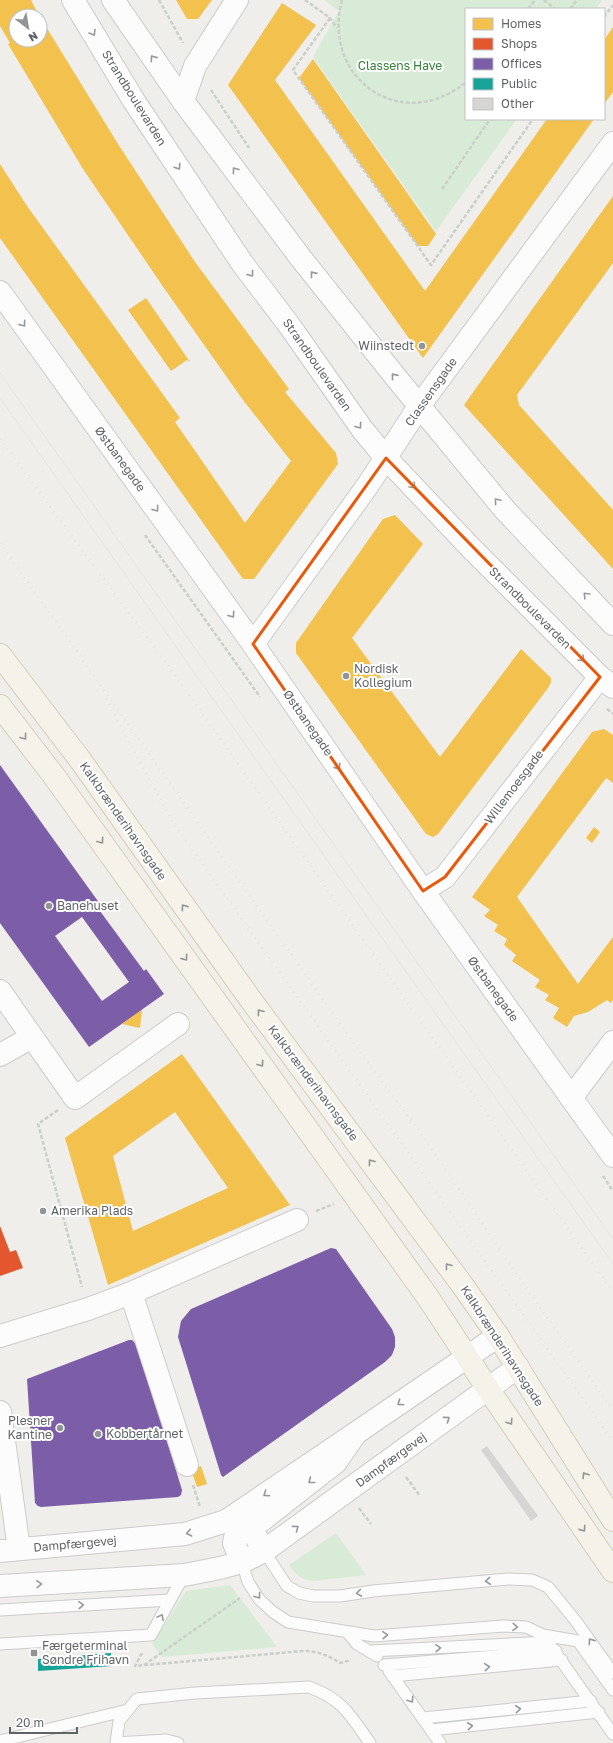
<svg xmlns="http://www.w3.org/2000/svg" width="613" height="1743" font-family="'Golos Text',sans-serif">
  <rect width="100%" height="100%" fill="#efeeea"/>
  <!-- green -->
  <path fill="#d8ebd6" d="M324 0H602L596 9H466V119H517L436 231 313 57 339 11Z
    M336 1533 366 1575 314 1581C301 1580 296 1575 289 1565Z
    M230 1585 277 1647 162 1657 152 1644 186 1591Z"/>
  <!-- homes -->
  <path fill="#f2c14e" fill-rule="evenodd" d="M0 0H31L39 16H16V40H40V17L118 144 195 262 289 389 285 392 336 453 338 464 254 579H243L0 238V164L27 206 180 418 175 422 245 523 291 461 243 400 164 288 83 169 8 44 10 43 0 26Z
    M176 0H212L198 19H187Z
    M282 3 316 25 275 80 425 291 547 119H594L423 358 228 85Z
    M613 27V92L604 104V40Z
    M313 59 436 234 428 246H418L299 78Z
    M613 196V263L517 395 519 405 613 510V569L464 405Z
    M146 298 190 362 187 360 171 371 128 310Z
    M395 515 423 544 352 638 440 757 521 649 551 678V682L548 688 438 834 433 837 426 834 296 653V643L383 519Z
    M604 729 613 735V783L606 778 517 897 578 984 613 937V1000L611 1003 607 1000 588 1012 574 1016 567 1027 553 1018 559 1008 545 1000 549 995 535 987 540 980 512 961 516 955 504 945 507 939 494 931 498 925 484 916 490 910 472 897 592 732Z
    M594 827 600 832 592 843 586 838Z
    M142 1009 140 1028 122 1024Z
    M182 1054 290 1205 108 1285 65 1138ZM175 1112 228 1188 133 1231 113 1156Z
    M201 1466 207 1484 197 1487 191 1469Z"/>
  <!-- shops -->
  <path fill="#e4572e" d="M0 1226 10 1252 16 1250 23 1268 0 1276Z"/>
  <!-- offices -->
  <path fill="#7b5ea7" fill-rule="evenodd" d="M0 765 100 904 97 907 144 971 146 969 164 994 89 1047 0 923ZM82 917 129 982 102 1001 55 936Z
    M331 1248 336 1249 392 1329 395 1337V1347L392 1355 385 1362 223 1477 221 1475 178 1337 181 1321 191 1309Z
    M129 1340H132L138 1346 182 1490 181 1495 178 1497 41 1507 38 1506 35 1503 27 1379Z"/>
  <!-- public -->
  <path fill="#17a398" d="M111 1653 112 1666 38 1671V1659Z"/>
  <!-- building -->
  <path fill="#d6d5d3" d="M487 1446 538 1516 531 1521 481 1450Z"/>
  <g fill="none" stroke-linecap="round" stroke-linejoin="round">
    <defs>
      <path id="lane" d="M264 1551 287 1586 299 1593 313 1596H340L373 1591 508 1579 532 1580 548 1587 575 1620 613 1673
        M242 1562 248 1582 259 1599 273 1612 288 1622 374 1636 503 1626 526 1627 543 1635 613 1734
        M0 1610 170 1600
        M347 1632 357 1644 377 1656
        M543 1635 578 1641 613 1690
        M0 1644 151 1635 184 1575
        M371 1651 550 1642
        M384 1665 556 1651
        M389 1671 440 1743
        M392 1676 562 1660
        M423 1718 591 1701
        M431 1730 599 1712
        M0 1741 128 1710
        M116 1743 119 1721 137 1699 195 1693 309 1687C344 1700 350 1715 370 1743
        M116 1743 166 1740 178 1743"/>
      <path id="street" d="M183 101 195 66 237 0
        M0 292 253 644 423 891 613 1156
        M253 644 368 485 420 405
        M423 891 445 877 600 677
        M0 991 75 1098 178 1024
        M0 1055 32 1037
        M571 1098 613 1042
        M131 1293 187 1465
        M0 1336 88 1309 131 1293 297 1220
        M0 1412 19 1549
        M241 1511 264 1551
        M0 1551 185 1534 226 1521 356 1433
        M0 1586 184 1575 220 1568 242 1562"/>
      <path id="secondary" d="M73 0 134 101 242 263 289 325 362 429 386 458 470 547 600 677 613 687
        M113 0 183 101 300 257 398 380 505 510 613 624
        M420 405 613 143
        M498 1336 356 1433 336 1462 262 1520 235 1538 234 1543 242 1562 264 1551 518 1367"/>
      <path id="primary" d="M0 655 81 761 248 996 463 1286 498 1336 613 1520
        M0 706 54 776 429 1299 488 1389 613 1571"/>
    </defs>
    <!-- lane casing -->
    <use href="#lane" stroke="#cbcccc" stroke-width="13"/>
    <!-- street casing -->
    <use href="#street" stroke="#cbcccc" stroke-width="24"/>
    <!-- secondary casing -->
    <use href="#secondary" stroke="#cacacb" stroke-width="24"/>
    <!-- primary casing -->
    <use href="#primary" stroke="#d7ceb8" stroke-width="24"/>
    <!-- path -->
    <path stroke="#cacfcc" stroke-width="2.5" stroke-dasharray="4 2" stroke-linecap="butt" d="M159 0 183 43
      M305 0 330 18 337 28
      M342 0C321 79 402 135 466 82
      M544 0 555 9
      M528 9 535 0
      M570 9 577 0
      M604 17 613 5
      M330 18 293 70 431 265 533 119
      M211 90 249 148
      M442 189 490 119
      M145 535 260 697
      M607 709 613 714
      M58 1110 38 1124 82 1287
      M603 1176 613 1191
      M316 1211 334 1204
      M406 1477 420 1496
      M193 1485 200 1507
      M359 1508 371 1524
      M142 1653 135 1666 303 1651C317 1651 328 1655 340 1663L351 1660
      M144 1665 240 1598"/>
    <!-- lane -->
    <use href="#lane" stroke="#fdfcfc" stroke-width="11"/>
    <!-- street -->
    <use href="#street" stroke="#fdfcfc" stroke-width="22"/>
    <!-- secondary -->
    <use href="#secondary" stroke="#fdfcfc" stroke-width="22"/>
    <!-- primary -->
    <use href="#primary" stroke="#f4f2e9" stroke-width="22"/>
    <!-- tram -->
    <path stroke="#e4e4e4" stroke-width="1" d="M0 373 613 1239
      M0 398 613 1264"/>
    <!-- rail -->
    <path stroke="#e4e4e4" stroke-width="3" stroke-dasharray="1 5" stroke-linecap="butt" d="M0 439 175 675 613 1292
      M0 543 370 1066 420 1132 519 1278 613 1410
      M106 699 172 821 613 1441"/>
  </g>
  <!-- one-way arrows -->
  <defs><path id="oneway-chevron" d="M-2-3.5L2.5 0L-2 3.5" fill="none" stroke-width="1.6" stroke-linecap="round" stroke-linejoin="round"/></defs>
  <g stroke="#96999c">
    <use href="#oneway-chevron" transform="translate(93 33) rotate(59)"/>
    <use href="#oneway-chevron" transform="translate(153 58) rotate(-125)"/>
    <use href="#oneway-chevron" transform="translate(178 167) rotate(56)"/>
    <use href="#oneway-chevron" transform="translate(235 170) rotate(-127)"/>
    <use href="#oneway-chevron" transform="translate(251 274) rotate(53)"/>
    <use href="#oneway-chevron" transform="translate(313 274) rotate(-129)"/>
    <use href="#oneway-chevron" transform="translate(23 324) rotate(54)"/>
    <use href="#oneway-chevron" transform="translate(394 376) rotate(-129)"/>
    <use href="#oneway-chevron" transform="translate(359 426) rotate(54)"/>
    <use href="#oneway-chevron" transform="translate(413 486) rotate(47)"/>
    <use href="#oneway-chevron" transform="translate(497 501) rotate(-130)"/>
    <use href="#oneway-chevron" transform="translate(156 509) rotate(54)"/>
    <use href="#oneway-chevron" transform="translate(586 595) rotate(-134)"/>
    <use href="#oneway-chevron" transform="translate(232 615) rotate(54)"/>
    <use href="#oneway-chevron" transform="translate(582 659) rotate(45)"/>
    <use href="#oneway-chevron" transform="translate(338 767) rotate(55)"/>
    <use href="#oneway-chevron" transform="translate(400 1403) rotate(146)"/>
    <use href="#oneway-chevron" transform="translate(447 1419) rotate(-36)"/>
    <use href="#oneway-chevron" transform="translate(311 1481) rotate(142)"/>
    <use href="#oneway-chevron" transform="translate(266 1494) rotate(146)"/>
    <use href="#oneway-chevron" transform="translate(296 1528) rotate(-36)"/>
    <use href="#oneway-chevron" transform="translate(189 1533) rotate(167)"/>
    <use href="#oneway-chevron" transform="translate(488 1581) rotate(174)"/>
    <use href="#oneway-chevron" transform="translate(39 1584) rotate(-3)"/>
    <use href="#oneway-chevron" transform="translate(359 1593) rotate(172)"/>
    <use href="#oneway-chevron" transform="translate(258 1596) rotate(54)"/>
    <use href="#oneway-chevron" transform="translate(81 1605) rotate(-3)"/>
    <use href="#oneway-chevron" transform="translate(161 1617) rotate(-62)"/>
    <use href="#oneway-chevron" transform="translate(515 1627) rotate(3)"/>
    <use href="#oneway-chevron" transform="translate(385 1635) rotate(-4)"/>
    <use href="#oneway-chevron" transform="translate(591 1641) rotate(-125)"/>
    <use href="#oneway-chevron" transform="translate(438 1648) rotate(-3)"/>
    <use href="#oneway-chevron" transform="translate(487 1667) rotate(-5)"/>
    <use href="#oneway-chevron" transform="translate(411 1700) rotate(56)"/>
    <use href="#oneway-chevron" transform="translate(518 1709) rotate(-6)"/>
    <use href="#oneway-chevron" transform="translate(470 1726) rotate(-6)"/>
  </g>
  <g stroke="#939595">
    <use href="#oneway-chevron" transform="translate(24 737) rotate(53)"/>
    <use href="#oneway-chevron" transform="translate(101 841) rotate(54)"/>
    <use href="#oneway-chevron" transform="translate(184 907) rotate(-125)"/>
    <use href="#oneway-chevron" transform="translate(185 958) rotate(54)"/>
    <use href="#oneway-chevron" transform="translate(260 1012) rotate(-127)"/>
    <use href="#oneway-chevron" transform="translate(261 1064) rotate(54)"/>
    <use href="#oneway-chevron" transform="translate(371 1162) rotate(-127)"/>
    <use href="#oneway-chevron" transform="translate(448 1266) rotate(-127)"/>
    <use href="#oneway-chevron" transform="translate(510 1422) rotate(56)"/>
    <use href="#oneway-chevron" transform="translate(585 1475) rotate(-122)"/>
    <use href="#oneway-chevron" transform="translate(583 1529) rotate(55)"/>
  </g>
  <!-- marked area -->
  <path fill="none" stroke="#e8590c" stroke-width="3" stroke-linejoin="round" d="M386 458 600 677 445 877 423 891 253 644Z"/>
  <!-- markers -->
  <g fill="#919496" stroke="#fff" stroke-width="1.5">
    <circle cx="422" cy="346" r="4"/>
    <circle cx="346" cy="676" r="4"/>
    <circle cx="49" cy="906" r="4"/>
    <circle cx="43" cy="1211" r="4"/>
    <circle cx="60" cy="1428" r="4"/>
    <circle cx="98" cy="1434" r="4"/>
    <rect x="30" y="1649" width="8" height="8" rx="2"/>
  </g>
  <g text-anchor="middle" stroke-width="4" stroke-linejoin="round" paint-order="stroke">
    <!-- park labels -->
    <g font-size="12" fill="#348238" stroke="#fff">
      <text x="400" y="70">Classens Have</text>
    </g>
    <!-- street labels -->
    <g font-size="12" fill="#5f6368" stroke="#fff">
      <text transform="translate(134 98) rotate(58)" y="4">Strandboulevarden</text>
      <text transform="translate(317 365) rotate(55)" y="4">Strandboulevarden</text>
      <text transform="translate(431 392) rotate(-55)" y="4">Classensgade</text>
      <text transform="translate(120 459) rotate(54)" y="4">Østbanegade</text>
      <text transform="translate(530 608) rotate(45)" y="4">Strandboulevarden</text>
      <text transform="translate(308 723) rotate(55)" y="4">Østbanegade</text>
      <text transform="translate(514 787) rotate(-53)" y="4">Willemoesgade</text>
      <text transform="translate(123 821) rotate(55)" y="4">Kalkbrænderihavnsgade</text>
      <text transform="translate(493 989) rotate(54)" y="4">Østbanegade</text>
      <text transform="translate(313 1083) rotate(53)" y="4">Kalkbrænderihavnsgade</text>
      <text transform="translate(502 1346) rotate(57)" y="4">Kalkbrænderihavnsgade</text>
      <text transform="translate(391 1460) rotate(-36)" y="4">Dampfærgevej</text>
      <text transform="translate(75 1544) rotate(-5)" y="4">Dampfærgevej</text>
    </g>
    <!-- poi labels -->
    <g font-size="12" fill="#5f6368" stroke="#fff" text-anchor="start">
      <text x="414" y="350" text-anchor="end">Wiinstedt</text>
      <text x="354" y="673">Nordisk<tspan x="354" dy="14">Kollegium</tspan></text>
      <text x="57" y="910">Banehuset</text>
      <text x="51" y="1215">Amerika Plads</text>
      <text x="52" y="1425" text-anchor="end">Plesner<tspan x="52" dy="14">Kantine</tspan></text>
      <text x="106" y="1438">Kobbertårnet</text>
      <text x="42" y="1650">Færgeterminal<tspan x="42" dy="14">Søndre Frihavn</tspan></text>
    </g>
  </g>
  <!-- legend -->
  <rect x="465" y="8" width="140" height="112" fill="#ffffff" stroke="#bfc1c3"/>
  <rect x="473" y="18" width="20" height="12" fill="#f2c14e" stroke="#bfc1c3"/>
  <text x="501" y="28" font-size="12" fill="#5f6368">Homes</text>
  <rect x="473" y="38" width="20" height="12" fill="#e4572e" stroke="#bfc1c3"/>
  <text x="501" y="48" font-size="12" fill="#5f6368">Shops</text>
  <rect x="473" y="58" width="20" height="12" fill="#7b5ea7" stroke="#bfc1c3"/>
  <text x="501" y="68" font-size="12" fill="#5f6368">Offices</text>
  <rect x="473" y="78" width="20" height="12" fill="#17a398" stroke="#bfc1c3"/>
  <text x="501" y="88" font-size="12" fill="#5f6368">Public</text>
  <rect x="473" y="98" width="20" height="12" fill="#d6d5d3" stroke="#bfc1c3"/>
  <text x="501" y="108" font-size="12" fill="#5f6368">Other</text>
  <!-- north arrow -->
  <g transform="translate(28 28) rotate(149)"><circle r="19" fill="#ffffff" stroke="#bfc1c3"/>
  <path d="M0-3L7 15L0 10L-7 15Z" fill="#919496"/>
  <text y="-6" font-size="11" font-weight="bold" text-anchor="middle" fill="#5f6368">N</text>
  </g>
  <!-- scale -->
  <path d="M10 1727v6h67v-6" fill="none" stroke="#5f6368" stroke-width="2"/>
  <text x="16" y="1727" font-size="12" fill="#5f6368" stroke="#ffffff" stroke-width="3" paint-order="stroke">20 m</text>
</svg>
